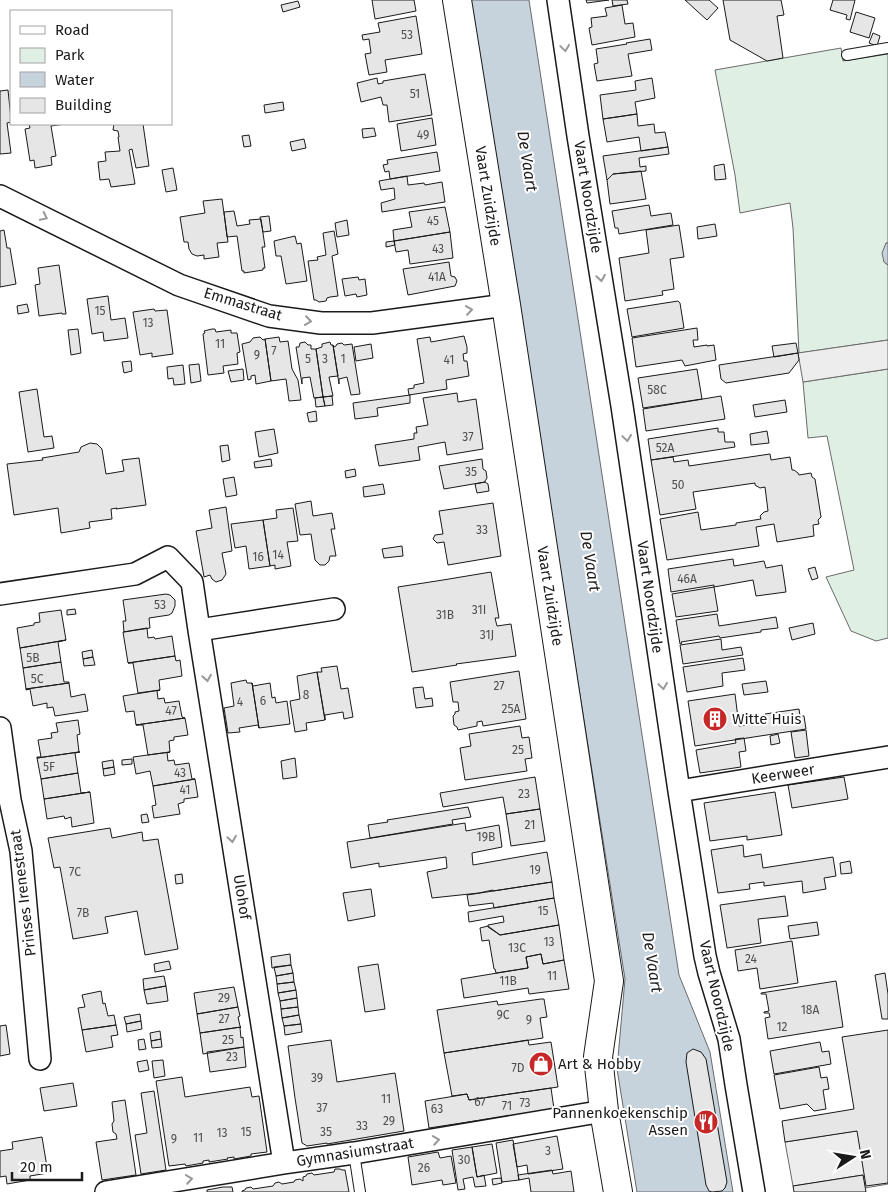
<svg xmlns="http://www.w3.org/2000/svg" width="888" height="1192" font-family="'Fira Sans',sans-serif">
  <rect width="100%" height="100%" fill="#fff"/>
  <!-- green -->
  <path fill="#e0efe3" stroke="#6a6a6a" d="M841 48 843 61 888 54V243H886L884 262 888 265V340L799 353 793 228 790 203 740 213 735 175 715 70Z
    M888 369V638L876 641 851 631 826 577 854 570 827 436 808 438 803 382Z"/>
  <!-- parking -->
  <path fill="#ededed" stroke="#6a6a6a" d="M888 340V369L803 382 798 353Z
    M888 1126V1184L865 1188 863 1175 793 1186 785 1142Z"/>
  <!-- water -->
  <path fill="#c6d2dc" stroke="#6a6a6a" d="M470 0H529L679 975 710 1052 733 1192H637L617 1069 625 979Z
    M886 243H888V265L884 262 882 253Z"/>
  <!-- building -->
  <path fill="#e6e6e6" stroke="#1a1a1a" d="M372 0H414L416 11 375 19Z
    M586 0H609L587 3Z
    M612 0H627L628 4 613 6Z
    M685 0H709L718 8 707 20Z
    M723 0H781L784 15 777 16 783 58 767 61 730 40Z
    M833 0H855L850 20 846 19 847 15 830 10Z
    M298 1 300 7 283 12 281 5Z
    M622 5 625 24 633 23 635 37 592 45 589 28 592 27 591 18 607 16 605 8Z
    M856 12 875 18 869 38 850 32Z
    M416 16 422 54 385 60 387 72 369 75 365 54 371 53 369 39 363 40 362 35 380 32 378 23Z
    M873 33 880 36 877 46 869 43Z
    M650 39 652 50 628 54 632 76 597 81 594 64 598 63 596 49 627 44 626 43Z
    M425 74 432 115 389 122 387 105H383L381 97 361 102 357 83 377 78 378 84 383 83V81Z
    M652 78 655 98 635 102 637 114 603 119 600 95 636 90 635 81Z
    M8 90 11 119V122L7 123 11 153 0 154V91Z
    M283 102 284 110 265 113 264 105Z
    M637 114 638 126 654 124 655 133 665 132 668 147 641 151 639 137 607 142 603 119Z
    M432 118 436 145 401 151 397 124Z
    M29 124H65L51 126 56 156 51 157 52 165 35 168 34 160 30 161 25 129 30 128Z
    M114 124H143L149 166 136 168 132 149 129 150 135 184 111 187 109 179 100 180 98 162 106 161 105 152 120 151 118 137H119L118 131 113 130Z
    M374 128 376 136 363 138 362 129Z
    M249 135 251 146 244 147 242 136Z
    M304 139 306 148 292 151 290 142Z
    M668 147 669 154 639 158 640 167 646 166V171L613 174 607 180 603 156Z
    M437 152 440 171 390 179 389 171 385 172 383 165 388 164 387 160Z
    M724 164 726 179 715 180 714 166Z
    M173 168 177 190 166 192 162 170Z
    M641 171 646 199 610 204 607 180 613 174Z
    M407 176 408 185 424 183 425 185 442 182 445 202 382 212 381 203 395 199 394 188 381 190 379 181Z
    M222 199 228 242 217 243 219 257 204 259V255L197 256 192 254 189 249 188 242H184L180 217 205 213 203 201Z
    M649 205 651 216 671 213 673 225 619 234 618 228H615L612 211Z
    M445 207 450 232 394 241 393 230 412 227 409 212Z
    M234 211 237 226 250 224 249 220 261 219 265 247H262L265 268H263V270L244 273V271H242L237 236 227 237 224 212Z
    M269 216 271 231 263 232 260 217Z
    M347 220 349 235 337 237 335 223Z
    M715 224 717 236 698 239 697 227Z
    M679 225 684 257 670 259 674 289 662 291 663 295 625 301 619 258 649 253 646 230Z
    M4 230 7 248H10L16 284 0 287V231Z
    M334 231 338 254 332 256 338 296 330 297 327 298 326 301 319 302 316 300H314L308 261 318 260 317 257 326 255 323 233Z
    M450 232 453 258 410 264 408 250 396 252 394 241Z
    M295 236 297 244 301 243 307 281 286 284 281 256H276L274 241Z
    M394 241 395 245 386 247V242Z
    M449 262 451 276 455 277 457 281 455 286 408 295 403 269Z
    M59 265 66 314H62V313L39 316 35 285 40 284 38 268Z
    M358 277 359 280 365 279 367 295 357 297 356 294 345 296 342 279Z
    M108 296 111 320 125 318 128 338 104 341 103 332 92 334 87 299Z
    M678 301 680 303 684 328 632 337 627 309Z
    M27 304 29 312 18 314 17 306Z
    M154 309 155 311 167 310 173 354 152 357V353L140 355 133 312Z
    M697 328 698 340H693L694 347 707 345V346L714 345 716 360 685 366 682 360 636 367 632 338Z
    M78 329 81 353 71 355 68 330Z
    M212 329H215L216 332 231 330V333H237L240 352 237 353 238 364 223 366 224 373 208 375 203 334 205 333 204 331Z
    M464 336 467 347V353L463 354 464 361H467L469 376 446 380 447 389 409 395 408 389 414 388V385L424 383 417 339 430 337 431 342Z
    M260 337 263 340 265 339 271 381 256 384 255 375 251 376V379L248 380 242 344 250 342 253 338Z
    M279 337 280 342 288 341 292 369 298 380 301 400 289 401 286 379 271 381 265 339Z
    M305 342 308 345H311V349H316L323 397 314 398 310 377 302 378V384L296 347H299L300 343Z
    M330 342 331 345H333L338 376 329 377 333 396 323 397 316 349 322 347V344Z
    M342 343 344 345 352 344 360 394 351 395 347 377 339 379V384L333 345 334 347 336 346 337 344Z
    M796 343 798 353 774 357 772 346Z
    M371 344 373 358 356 361 354 347Z
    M798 353 799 360 789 373 726 383 721 379 719 365Z
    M131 361 132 371 124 373 122 362Z
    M199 364 201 381 191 383 189 365Z
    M183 365 185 384 174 385 173 378 168 379 167 367Z
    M243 369 244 380 231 382 228 371Z
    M697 369 702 399 643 408 638 378Z
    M37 389 44 437 52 436 54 448 28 452 19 392Z
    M457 393 458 402 476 399 483 449 447 455 445 442 418 447 420 460 379 466 375 445 414 439V433H417L416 427 428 425 423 398Z
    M410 395V403L377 408 378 416 355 419 353 403Z
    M332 396 333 405 325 406 323 397Z
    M721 396 725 419 646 431 643 409Z
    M323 397 325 406 316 407 315 398Z
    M785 400 787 412 755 417 753 405Z
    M316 411 317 421 309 422 307 413Z
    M718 428V432H724L725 442H734L735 447 651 460 648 439Z
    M274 429 278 453 259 457 255 432Z
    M767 431 769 443 751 445 750 434Z
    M90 443 97 444 102 449 106 474 124 471 122 460 139 458 146 505 116 509 117 508 111 509 112 519 89 522 90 528 61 533 58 508 14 515 7 464 43 460 42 458 79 452 81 447Z
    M228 445 230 460 222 462 220 446Z
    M770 454 771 460 790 457 792 470H794L798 473 799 475 811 473 812 477 815 479 821 517 818 520 819 524 813 525 814 536 777 542 774 524 756 527 759 546 667 560 660 519 698 512 701 530 736 525V523L761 519 760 516 764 512 768 511 765 487 760 488 755 485V483L693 492 696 509 660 515 651 460 673 457 674 462 688 460 689 466Z
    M271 459 272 466 255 468 254 462Z
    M482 459 483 469 486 471 487 478 485 481V482L444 489 439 466Z
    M355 469 356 476 346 478 345 471Z
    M234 477 237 495 226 497 223 479Z
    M485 482 488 484 489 491 477 493 475 484Z
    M383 484 385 494 364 497 363 487Z
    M311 501 313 516 332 513 335 529H331L336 556H330L329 561 325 565H320L315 560 311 534 300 535 295 504Z
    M493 503 501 556 448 565 444 542 437 543 433 539 435 535 443 534 439 511Z
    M226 507 232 551 222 553 226 574 222 580 216 582 212 579 210 575 204 577 196 531 212 528 209 510Z
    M293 508 298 541 287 542 291 566 275 569V565L270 566 263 520 277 518 276 510Z
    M263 520 270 566 249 569 246 546 235 548 231 524Z
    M402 546 403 556 384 558 382 549Z
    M733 559 734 566 764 561 766 568 782 565 786 592 756 596 753 580 714 587V585L671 592 668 569Z
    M815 567 818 578 812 580 808 569Z
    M491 572 499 618H495L497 626 511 624 516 656 456 664 457 665 412 672 398 587 443 580Z
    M714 587 718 611 676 617 672 594Z
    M166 594 170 595 175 600V606L172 613 169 615 149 618 150 628 124 632 123 621H126L123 600Z
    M75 609 76 614 67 615V610Z
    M61 610 66 640 20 648 17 628 34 625V623L40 622 39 613Z
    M717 614 719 626 776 617 778 628 761 630V632L720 638 719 636 681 642 682 643 680 644 676 620Z
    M813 623 815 634 792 640 789 628Z
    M147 628 148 638 154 637 155 639 172 636 175 656 128 663 123 632Z
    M721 639 722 650 741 647 743 655 683 664 680 645Z
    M66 640 58 642 61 662 23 668 20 648Z
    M92 650 93 657 83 659 82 652Z
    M175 656 176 661 180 660 182 676 159 680 160 690 138 693 133 663H128Z
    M93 657 95 665 84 666 83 659Z
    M743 658 745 670 722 673 723 686 687 692 683 667Z
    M61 662 64 682H69V683L26 689 23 668Z
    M337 666 341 689 348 688 353 717 344 719 343 712 325 715V720L317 672H322L321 668Z
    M519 671 526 719 483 726 482 721 477 722V726L458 730 457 727 454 725 453 716 455 714V712L459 711 458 702H453L450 682Z
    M317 672 325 720 306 723 307 730 295 732 290 701 300 699 297 676Z
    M246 680 247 683H252L259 728 258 725 239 728 240 732 228 733 224 708 234 706 231 683Z
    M766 681 768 692 744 695 742 684Z
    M69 683 71 697 85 694 88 711 55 716 53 707 47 708V703L33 706 30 689 26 690V689Z
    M252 683 253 686 270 683 272 698 275 697 276 703 287 701 290 724 259 728Z
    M423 687 425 699 432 698 433 706 416 708 413 688Z
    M160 690 157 691 158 699 164 698 165 703 179 701 182 717 185 718 136 725 134 711 126 712 123 696Z
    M735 694 739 726 767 722 765 714 799 709 800 716H804L806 729 695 746 688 701Z
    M185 718 188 735 174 737V740L169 741 170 752 148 755 143 725H136Z
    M78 720 80 734 77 735 79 752 37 758V757H41L38 740 52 738 51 733 58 732 56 723Z
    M520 726 522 738 529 737 532 758 525 759 527 771 465 780 460 748 471 746 469 734Z
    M806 730 809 756 795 758 791 732Z
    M778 734 780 743 771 745 770 736Z
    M744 738 746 751 739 752 741 767 700 773 696 750 736 743 735 739Z
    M79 752H80L75 753 78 773 41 779 37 758Z
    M170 752 167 753 168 761 174 760 175 765 189 763 192 779H195L153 786 150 771 136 774 133 757Z
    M295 758 297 777 283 779 281 761Z
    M132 759V764L122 765V760Z
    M113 760 114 767 103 769 102 762Z
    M114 767 115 774 104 776 103 769Z
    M78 773 81 793 90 792 44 799 41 779Z
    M535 777 540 809 506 814 503 797 443 807 440 793Z
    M844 777 848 799 792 808 788 785Z
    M195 779 198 797 184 799V802L178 804 180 814 154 818 152 806 156 805 153 786Z
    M90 792 94 823 72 827 71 817 65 819 64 816 47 819 44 799Z
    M775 792 782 835 747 840V836L710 841 704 803Z
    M468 807 471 817 452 820 453 824 370 838 368 825 388 822 387 820Z
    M540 809 545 841 511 846 506 814Z
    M147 814 149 822 142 823 141 815Z
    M465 823 466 831 499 825 502 847 472 853 473 865 547 852 552 882 493 891V890L479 893 432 898 427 872 447 868 446 857 379 867V863L351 868 347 842Z
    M110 828 112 838 142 832 143 841 158 839 178 949 145 955 137 911 105 917 108 933 73 939 60 867 54 868 48 838Z
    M743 845 744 857 761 854 763 868 833 857 836 876 824 878 826 889 803 893 802 881 764 886V882L749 884 750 889 718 893 711 850Z
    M850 861 852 873 841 874 840 863Z
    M182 874 183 883 176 884 175 875Z
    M552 882 554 898 494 908 493 903 469 906 467 895Z
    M371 889 375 916 348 921 343 893Z
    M785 896 788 916 758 919 761 943 727 948 720 905Z
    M554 898 559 925 500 935 488 927V925L504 922 503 916 469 922 468 912Z
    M817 922 819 935 790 939 788 926Z
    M559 925 564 960 543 964 541 954 526 957 528 968 496 973 495 969H494L489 940 482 941 480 928 488 926 500 935Z
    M792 941 798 983 760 989 757 968 738 971 735 950Z
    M290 954 291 965 272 968 271 957Z
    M541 954 543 964 564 960 569 989 529 994 528 988 464 998 461 979 528 968 526 957Z
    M169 961 171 969 155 972 154 964Z
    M378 964 385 1009 365 1012 358 967Z
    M291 965 293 973 276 976 274 967Z
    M293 973 294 982 277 984 276 976Z
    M885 973 888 994V1019H882L875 975Z
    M164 976 166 986 144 990 143 979Z
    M836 981 843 1027 768 1039 765 1018 770 1017 769 1013H764V1012L769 1011 766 994H761V993Z
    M294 982 296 990 278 993 277 984Z
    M166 986 168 1001 147 1004 144 990Z
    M234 987 238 1007 197 1014 194 993Z
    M296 990 297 998 280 1001 278 993Z
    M101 991 103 1004 105 1003 108 1016 114 1015 116 1025 82 1030 78 1008 85 1007 82 995Z
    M297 998 298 1007 281 1009 280 1001Z
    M541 999H544L547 1017 540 1018 543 1038 444 1053 437 1010 497 1001 498 1005Z
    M238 1007 240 1016 238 1017 240 1026 241 1027 200 1033 197 1014Z
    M298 1007 299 1015 282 1018 281 1009Z
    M140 1014 141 1021 126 1024 124 1017Z
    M299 1015 301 1024 284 1026 282 1018Z
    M141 1021 142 1029 127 1032 126 1024Z
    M301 1024 302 1032 285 1035 284 1026Z
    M6 1025 10 1054 0 1056V1026Z
    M116 1025 118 1035 111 1036 113 1047 86 1052 82 1030Z
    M241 1027 240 1028 241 1038 243 1037 244 1047 203 1054 200 1033Z
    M888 1030V1183L866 1186 857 1131 785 1142 782 1121 854 1109 842 1037Z
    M160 1031 161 1039 151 1041 150 1033Z
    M144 1039 146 1049 139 1050 138 1040Z
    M161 1039 162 1047 152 1048 151 1041Z
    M331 1040 337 1082 395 1073 404 1131 327 1144V1143L307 1146 302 1143 295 1098 288 1046Z
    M528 1040 529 1045 551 1042 558 1087 469 1100 467 1094 452 1096 444 1053Z
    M820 1042 822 1052 829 1051 831 1064 774 1074 770 1051Z
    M244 1047 246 1067 210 1072 207 1052Z
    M693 1049 701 1052 706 1059 727 1182 725 1188 722 1191 712 1192 709 1191 706 1185 686 1062 687 1053Z
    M147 1060 149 1070 139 1072 137 1062Z
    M163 1060 165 1076 154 1078 152 1061Z
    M819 1067 821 1078 827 1077 829 1089 823 1090 826 1109 814 1111 807 1104 780 1109 774 1075Z
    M182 1077 185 1097 250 1087 252 1097 259 1096 267 1152 251 1154V1156L234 1159V1157L227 1158 228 1159 209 1162V1160L203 1161V1163L186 1166 185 1164 169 1166 156 1081Z
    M73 1083 77 1106 44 1111 40 1088Z
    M551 1088 554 1109 429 1128 425 1101 467 1094 469 1100Z
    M154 1091 166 1170 141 1174 135 1135 147 1133 141 1093Z
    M125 1100 136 1175 102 1180 96 1142 117 1139 116 1134 113 1132 112 1124 114 1121 112 1102Z
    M557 1136 563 1169 528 1174 527 1165 517 1167 513 1144Z
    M42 1137 48 1173 30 1176V1180L7 1184 6 1176 0 1177V1151L13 1149 12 1142Z
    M513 1140 519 1180 502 1182 496 1143Z
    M492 1144 497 1173 477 1177 472 1147Z
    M472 1147 477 1177 484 1175 486 1186 475 1187 473 1177 463 1179 465 1189 458 1190 452 1150Z
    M438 1152 440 1158 451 1156 456 1183 443 1185 442 1180 412 1185 408 1157Z
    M335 1169H340L342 1170H345L349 1192H242V1191L245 1190 246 1188 251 1187 253 1189 273 1186 275 1183 279 1182 282 1184 294 1182 295 1180 300 1179 303 1181V1177L306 1176 307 1174 312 1173 314 1175 334 1172Z
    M552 1170 553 1174 571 1171 574 1192H531L529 1178 519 1180 518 1175Z
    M863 1175 866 1192H794L793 1186Z
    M501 1178 502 1183 493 1185 492 1179Z
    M223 1187H232L233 1192H207V1190Z"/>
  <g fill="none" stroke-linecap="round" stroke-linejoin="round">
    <defs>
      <path id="service" d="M847 55 888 48
        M354 1153 360 1192"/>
      <path id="minor" d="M558 0 578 136 622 406 679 791 705 956 709 973 729 1039 736 1085 754 1192
        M0 196 179 285 269 316 321 323H372L506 305
        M0 594 135 574 168 557 192 582 199 630 334 609
        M199 630 284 1163
        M0 728 10 800 21 851 40 1059
        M679 791 888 757
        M106 1192 284 1163 354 1153 604 1111"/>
      <path id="secondary" d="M457 0 506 305 609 981 598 1057 604 1111 618 1192"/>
    </defs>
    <!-- service casing -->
    <use href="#service" stroke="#1a1a1a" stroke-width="12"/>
    <!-- minor casing -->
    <use href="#minor" stroke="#1a1a1a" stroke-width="24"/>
    <!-- secondary casing -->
    <use href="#secondary" stroke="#1a1a1a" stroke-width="30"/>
    <!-- service -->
    <use href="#service" stroke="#fff" stroke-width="10"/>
    <!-- minor -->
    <use href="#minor" stroke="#fff" stroke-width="21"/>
    <!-- secondary -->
    <use href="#secondary" stroke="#fff" stroke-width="28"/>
  </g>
  <!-- one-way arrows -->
  <defs><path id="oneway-chevron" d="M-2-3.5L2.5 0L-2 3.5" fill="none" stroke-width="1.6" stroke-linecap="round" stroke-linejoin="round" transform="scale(1.25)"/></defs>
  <g stroke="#989898">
    <use href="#oneway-chevron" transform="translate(565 48) rotate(82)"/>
    <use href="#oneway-chevron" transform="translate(44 217) rotate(26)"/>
    <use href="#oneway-chevron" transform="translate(601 278) rotate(81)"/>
    <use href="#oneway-chevron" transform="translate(469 310) rotate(-8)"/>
    <use href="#oneway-chevron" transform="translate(308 321) rotate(8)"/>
    <use href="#oneway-chevron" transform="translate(627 438) rotate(82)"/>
    <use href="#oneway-chevron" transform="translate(207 678) rotate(81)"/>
    <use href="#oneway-chevron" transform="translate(663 686) rotate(82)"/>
    <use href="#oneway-chevron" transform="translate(232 839) rotate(81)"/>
    <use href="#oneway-chevron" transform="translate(436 1140) rotate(-9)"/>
    <use href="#oneway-chevron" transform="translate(189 1179) rotate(-9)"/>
  </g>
  <!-- icons -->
  <defs>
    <symbol id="building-disc" viewBox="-11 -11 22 22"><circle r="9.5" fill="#c62828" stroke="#fff"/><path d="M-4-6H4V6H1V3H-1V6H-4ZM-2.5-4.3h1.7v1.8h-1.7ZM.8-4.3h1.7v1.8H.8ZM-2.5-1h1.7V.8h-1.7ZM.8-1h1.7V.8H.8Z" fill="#fff"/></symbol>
    <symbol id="shop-disc" viewBox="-11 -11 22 22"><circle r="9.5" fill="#c62828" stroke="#fff"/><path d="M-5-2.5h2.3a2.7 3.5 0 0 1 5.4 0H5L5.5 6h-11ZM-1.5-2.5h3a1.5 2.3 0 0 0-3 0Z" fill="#fff"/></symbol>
    <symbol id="restaurant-disc" viewBox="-11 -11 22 22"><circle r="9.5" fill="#c62828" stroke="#fff"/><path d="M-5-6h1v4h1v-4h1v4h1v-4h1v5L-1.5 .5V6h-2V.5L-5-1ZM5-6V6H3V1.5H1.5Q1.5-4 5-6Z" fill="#fff"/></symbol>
  </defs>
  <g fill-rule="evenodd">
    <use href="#building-disc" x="701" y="705" width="28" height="28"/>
    <use href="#shop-disc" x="527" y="1050" width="28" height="28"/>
    <use href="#restaurant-disc" x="692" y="1108" width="28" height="28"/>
  </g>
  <g text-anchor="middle" stroke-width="4" stroke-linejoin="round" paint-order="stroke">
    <!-- number labels -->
    <g font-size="12" fill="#4d4d4d">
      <text x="407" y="39">53</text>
      <text x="415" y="98">51</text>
      <text x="423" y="139">49</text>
      <text x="433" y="225">45</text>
      <text x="438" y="253">43</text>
      <text x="437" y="281">41A</text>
      <text x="100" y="315">15</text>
      <text x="148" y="327">13</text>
      <text x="220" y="348">11</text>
      <text x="274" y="355">7</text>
      <text x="257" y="359">9</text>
      <text x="308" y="363">5</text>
      <text x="325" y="363">3</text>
      <text x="343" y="363">1</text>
      <text x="449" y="364">41</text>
      <text x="657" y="394">58C</text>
      <text x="468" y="441">37</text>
      <text x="665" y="452">52A</text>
      <text x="471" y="476">35</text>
      <text x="678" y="489">50</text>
      <text x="482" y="534">33</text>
      <text x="278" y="559">14</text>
      <text x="258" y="561">16</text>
      <text x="687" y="583">46A</text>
      <text x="160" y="609">53</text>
      <text x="479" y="614">31I</text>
      <text x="445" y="619">31B</text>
      <text x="487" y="639">31J</text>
      <text x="33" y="662">5B</text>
      <text x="37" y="683">5C</text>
      <text x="499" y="690">27</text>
      <text x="306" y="699">8</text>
      <text x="263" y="705">6</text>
      <text x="240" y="706">4</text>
      <text x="511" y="713">25A</text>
      <text x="171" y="715">47</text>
      <text x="518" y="754">25</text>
      <text x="49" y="771">5F</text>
      <text x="180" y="777">43</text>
      <text x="185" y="794">41</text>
      <text x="524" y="798">23</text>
      <text x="530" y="829">21</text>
      <text x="486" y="841">19B</text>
      <text x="535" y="874">19</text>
      <text x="75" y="876">7C</text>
      <text x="543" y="915">15</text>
      <text x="83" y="917">7B</text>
      <text x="549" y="946">13</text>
      <text x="517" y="952">13C</text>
      <text x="751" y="963">24</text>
      <text x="552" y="980">11</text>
      <text x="508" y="985">11B</text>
      <text x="224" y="1002">29</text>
      <text x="810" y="1014">18A</text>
      <text x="503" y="1019">9C</text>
      <text x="224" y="1023">27</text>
      <text x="529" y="1024">9</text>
      <text x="782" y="1031">12</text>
      <text x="228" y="1044">25</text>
      <text x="232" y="1061">23</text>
      <text x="518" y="1072">7D</text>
      <text x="317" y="1082">39</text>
      <text x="386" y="1103">11</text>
      <text x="480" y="1106">67</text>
      <text x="525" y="1107">73</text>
      <text x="507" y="1110">71</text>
      <text x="322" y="1112">37</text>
      <text x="437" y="1113">63</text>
      <text x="389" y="1125">29</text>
      <text x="362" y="1130">33</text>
      <text x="246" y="1136">15</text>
      <text x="326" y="1136">35</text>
      <text x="222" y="1137">13</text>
      <text x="198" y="1142">11</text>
      <text x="174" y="1143">9</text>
      <text x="548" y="1155">3</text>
      <text x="464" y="1164">30</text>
      <text x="424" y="1172">26</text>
    </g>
    <!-- street labels -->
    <g font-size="15" fill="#1a1a1a" stroke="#fff">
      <text transform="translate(488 196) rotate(81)" y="5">Vaart Zuidzijde</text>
      <text transform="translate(588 197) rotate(81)" y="5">Vaart Noordzijde</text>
      <text transform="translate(243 304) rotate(17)" y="5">Emmastraat</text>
      <text transform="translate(550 596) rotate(81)" y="5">Vaart Zuidzijde</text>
      <text transform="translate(650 597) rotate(82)" y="5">Vaart Noordzijde</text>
      <text transform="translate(783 774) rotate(-9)" y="5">Keerweer</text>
      <text transform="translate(23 893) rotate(-97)" y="5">Prinses Irenestraat</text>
      <text transform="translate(242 897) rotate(81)" y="5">Ulohof</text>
      <text transform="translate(717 996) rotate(77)" y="5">Vaart Noordzijde</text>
      <text transform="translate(355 1152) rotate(-9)" y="5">Gymnasiumstraat</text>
    </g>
    <!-- poi labels -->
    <g font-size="15" fill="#1a1a1a" stroke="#fff" text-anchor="start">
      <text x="732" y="724">Witte Huis</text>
      <text x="558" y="1069">Art &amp; Hobby</text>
      <text x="688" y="1118" text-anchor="end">Pannenkoekenschip<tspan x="688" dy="17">Assen</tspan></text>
    </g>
    <!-- water labels -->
    <g font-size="16" font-style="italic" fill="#1a1a1a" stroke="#fff">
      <text transform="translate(528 161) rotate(81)" y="6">De Vaart</text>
      <text transform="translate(591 561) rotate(81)" y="6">De Vaart</text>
      <text transform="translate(653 962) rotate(81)" y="6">De Vaart</text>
    </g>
  </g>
  <!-- legend -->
  <rect x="10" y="10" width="162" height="115" fill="#ffffff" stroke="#a3a3a3"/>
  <rect x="20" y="26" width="25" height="8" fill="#ffffff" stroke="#a3a3a3"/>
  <text x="55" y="35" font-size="15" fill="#1a1a1a">Road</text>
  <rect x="20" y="48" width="25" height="15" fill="#e0efe3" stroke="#a3a3a3"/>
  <text x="55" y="60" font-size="15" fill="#1a1a1a">Park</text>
  <rect x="20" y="72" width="25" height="15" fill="#c6d2dc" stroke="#a3a3a3"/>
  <text x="55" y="85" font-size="15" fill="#1a1a1a">Water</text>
  <rect x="20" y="98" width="25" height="15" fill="#e6e6e6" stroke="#a3a3a3"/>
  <text x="55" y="110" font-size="15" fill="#1a1a1a">Building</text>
  <!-- north arrow -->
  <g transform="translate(853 1157) rotate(78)" stroke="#ffffff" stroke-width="4" paint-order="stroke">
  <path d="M0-4L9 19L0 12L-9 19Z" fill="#1a1a1a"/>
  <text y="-8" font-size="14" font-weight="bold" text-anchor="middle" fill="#1a1a1a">N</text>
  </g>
  <!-- scale -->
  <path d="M12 1172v8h70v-8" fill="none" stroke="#1a1a1a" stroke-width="2.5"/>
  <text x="20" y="1172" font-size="15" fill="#1a1a1a" stroke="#ffffff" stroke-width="4" paint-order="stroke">20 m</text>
</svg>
